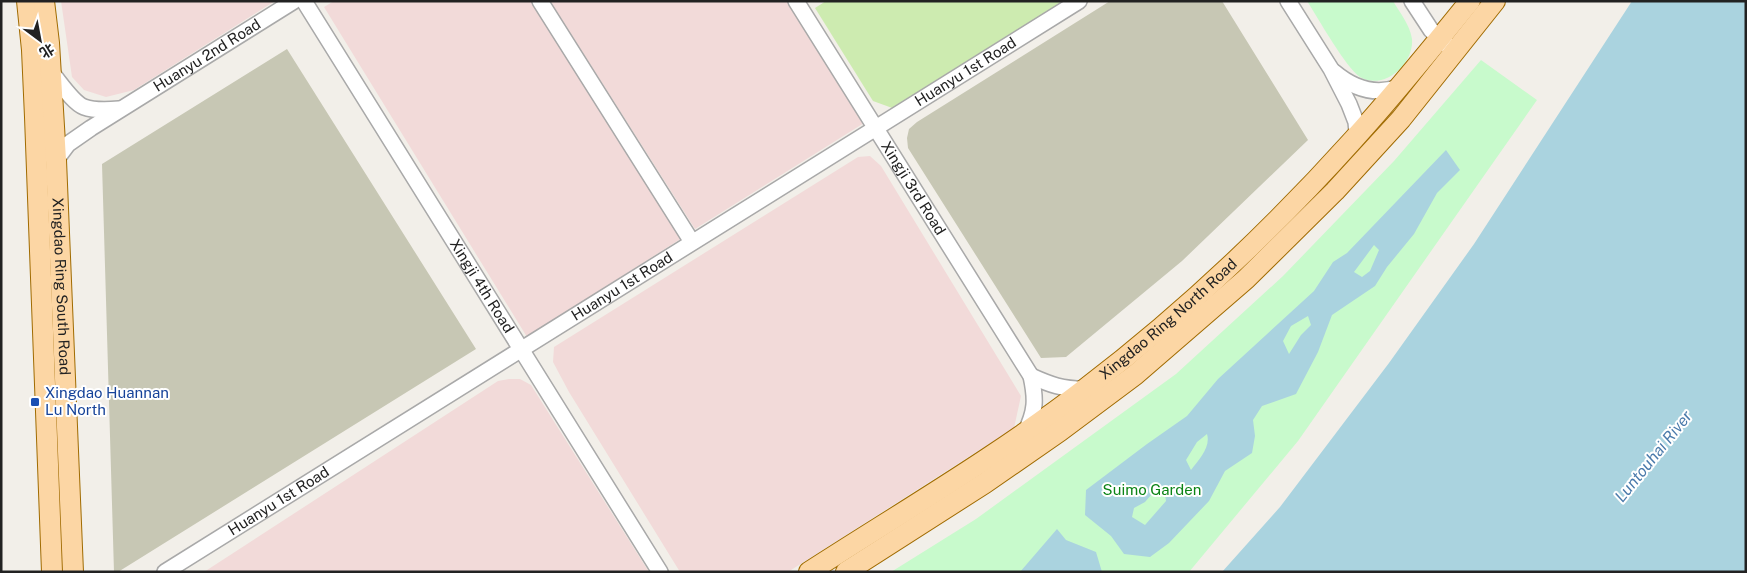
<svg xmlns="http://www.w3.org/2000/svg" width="1747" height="573" font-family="'Public Sans','Noto Sans SC',sans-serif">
  <rect width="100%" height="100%" fill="#f2efe9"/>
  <!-- commercial -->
  <path fill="#f2dad9" d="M61 1H275L134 90 106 97 84 90 72 77Z
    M334 1H532L682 238 527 337 324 7Z
    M550 1H789L864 123 695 229Z
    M870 156 881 166 1021 396 1014 428 788 572H680L569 392 553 362 554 347 858 157Z
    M509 379H520L531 385 649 572H204L498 381Z"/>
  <!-- construction -->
  <path fill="#c7c7b4" d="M1110 1H1222L1308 140 1182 261 1066 357 1041 358 908 148 907 138 909 129 917 122Z
    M287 49 476 349 118 572H114L102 164Z"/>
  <!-- grass -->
  <path fill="#cdebb0" d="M826 1H1069L895 109 873 101 815 8Z"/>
  <!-- park -->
  <path fill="#c8facc" d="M1307 1H1393C1400 13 1410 25 1412 39 1414 64 1384 91 1360 77 1346 68 1318 18 1307 1Z
    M1481 60 1537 100 1298 441 1189 572H891L976 519 1176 374 1283 276 1394 161Z"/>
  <!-- water -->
  <path fill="#aad3df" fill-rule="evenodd" d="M1632 1H1746V572H1222L1280 507 1389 363 1474 244Z
    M1446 150 1460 170 1437 193 1414 234 1387 267 1375 286 1332 315 1318 352 1296 394 1262 406 1253 420 1255 436 1252 453 1225 471 1209 501 1169 543 1150 557 1124 554 1111 536 1085 515 1086 490 1147 444 1187 416 1218 379 1314 291 1333 262 1347 253ZM1374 245 1379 250 1370 271 1362 277 1354 272ZM1308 316 1311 325 1301 335 1289 354 1283 341 1291 326ZM1207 434C1211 447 1199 460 1191 470L1186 460 1197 442ZM1158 487 1164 488 1166 501 1145 525 1132 517 1134 508 1145 502Z
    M1057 529 1066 540 1096 552 1102 572H1020Z"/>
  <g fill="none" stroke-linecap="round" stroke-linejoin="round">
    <defs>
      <g id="minor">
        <path id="s1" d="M304 1 660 572"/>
        <path d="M540 1 692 242"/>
        <path id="s2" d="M796 1 1031 376C1036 399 1036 411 1025 433"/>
        <path d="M1288 1 1331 69 1349 104 1356 122 1357 132 1354 139"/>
        <path d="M1412 1 1431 30 1447 45"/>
        <path d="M51 72C59 81 73 103 84 107 95 111 108 110 119 109"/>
        <path d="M1334 72C1353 88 1375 96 1399 87"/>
        <path id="s3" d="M56 160 68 144 91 128 294 1"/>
        <path d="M1031 376C1051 385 1062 389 1084 389"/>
        <path id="s4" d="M165 572 1079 1"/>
      </g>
      <g id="major">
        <path d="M27 1 32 50 35 117 52 572"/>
        <path id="s5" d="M44 1 49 43 56 160 73 572"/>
        <path id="s6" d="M809 572C902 512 998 456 1085 389 1182 315 1272 230 1353 140 1394 95 1432 48 1470 1"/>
        <path d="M846 572 985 483 1060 431 1135 375 1246 279 1335 191 1401 119 1495 1"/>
      </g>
    </defs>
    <!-- minor casing -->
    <use href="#minor" stroke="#a9a9a9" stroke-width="18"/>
    <!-- major casing -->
    <use href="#major" stroke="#a06b00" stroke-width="22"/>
    <!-- minor -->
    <use href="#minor" stroke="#fff" stroke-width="15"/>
    <!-- major -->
    <use href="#major" stroke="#fcd6a4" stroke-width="20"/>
  </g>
  <!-- markers -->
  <rect fill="#1a4fb4" stroke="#fff" stroke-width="2" x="30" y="397" width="10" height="10" rx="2.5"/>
  <g text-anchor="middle" stroke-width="4" stroke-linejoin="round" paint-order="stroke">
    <!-- street labels -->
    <g font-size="15" fill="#222" stroke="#fff">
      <text dy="5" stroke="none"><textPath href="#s3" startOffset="185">Huanyu 2nd Road</textPath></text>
      <text dy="5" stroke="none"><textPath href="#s4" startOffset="944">Huanyu 1st Road</textPath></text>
      <text dy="5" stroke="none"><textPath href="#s2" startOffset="221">Xingji 3rd Road</textPath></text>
      <text dy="5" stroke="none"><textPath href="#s5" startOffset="286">Xingdao Ring South Road</textPath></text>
      <text dy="5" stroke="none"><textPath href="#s1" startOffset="336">Xingji 4th Road</textPath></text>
      <text dy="5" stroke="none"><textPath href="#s4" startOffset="539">Huanyu 1st Road</textPath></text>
      <text dy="5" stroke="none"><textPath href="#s6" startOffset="440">Xingdao Ring North Road</textPath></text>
      <text dy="5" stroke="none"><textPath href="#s4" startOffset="134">Huanyu 1st Road</textPath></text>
    </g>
    <!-- transit labels -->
    <g font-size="15" fill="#164399" stroke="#fff" text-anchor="start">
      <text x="45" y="398">Xingdao Huannan<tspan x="45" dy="17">Lu North</tspan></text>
    </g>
    <!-- park labels -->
    <g font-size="15" fill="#0c8416" stroke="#fff">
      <text x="1152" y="495">Suimo Garden</text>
    </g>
    <!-- water labels -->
    <g font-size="16" font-style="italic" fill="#4a7aab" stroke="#fff">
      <text transform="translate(1653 456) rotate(-51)" y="6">Luntouhai River</text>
    </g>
  </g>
  <!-- border -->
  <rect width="1747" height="573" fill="none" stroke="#222222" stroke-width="5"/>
  <!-- north arrow -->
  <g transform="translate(40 40) rotate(148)" stroke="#ffffff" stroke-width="4" paint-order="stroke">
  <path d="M0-4L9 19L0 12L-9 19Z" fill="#222222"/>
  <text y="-8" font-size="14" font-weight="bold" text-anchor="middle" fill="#222222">北</text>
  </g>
</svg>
